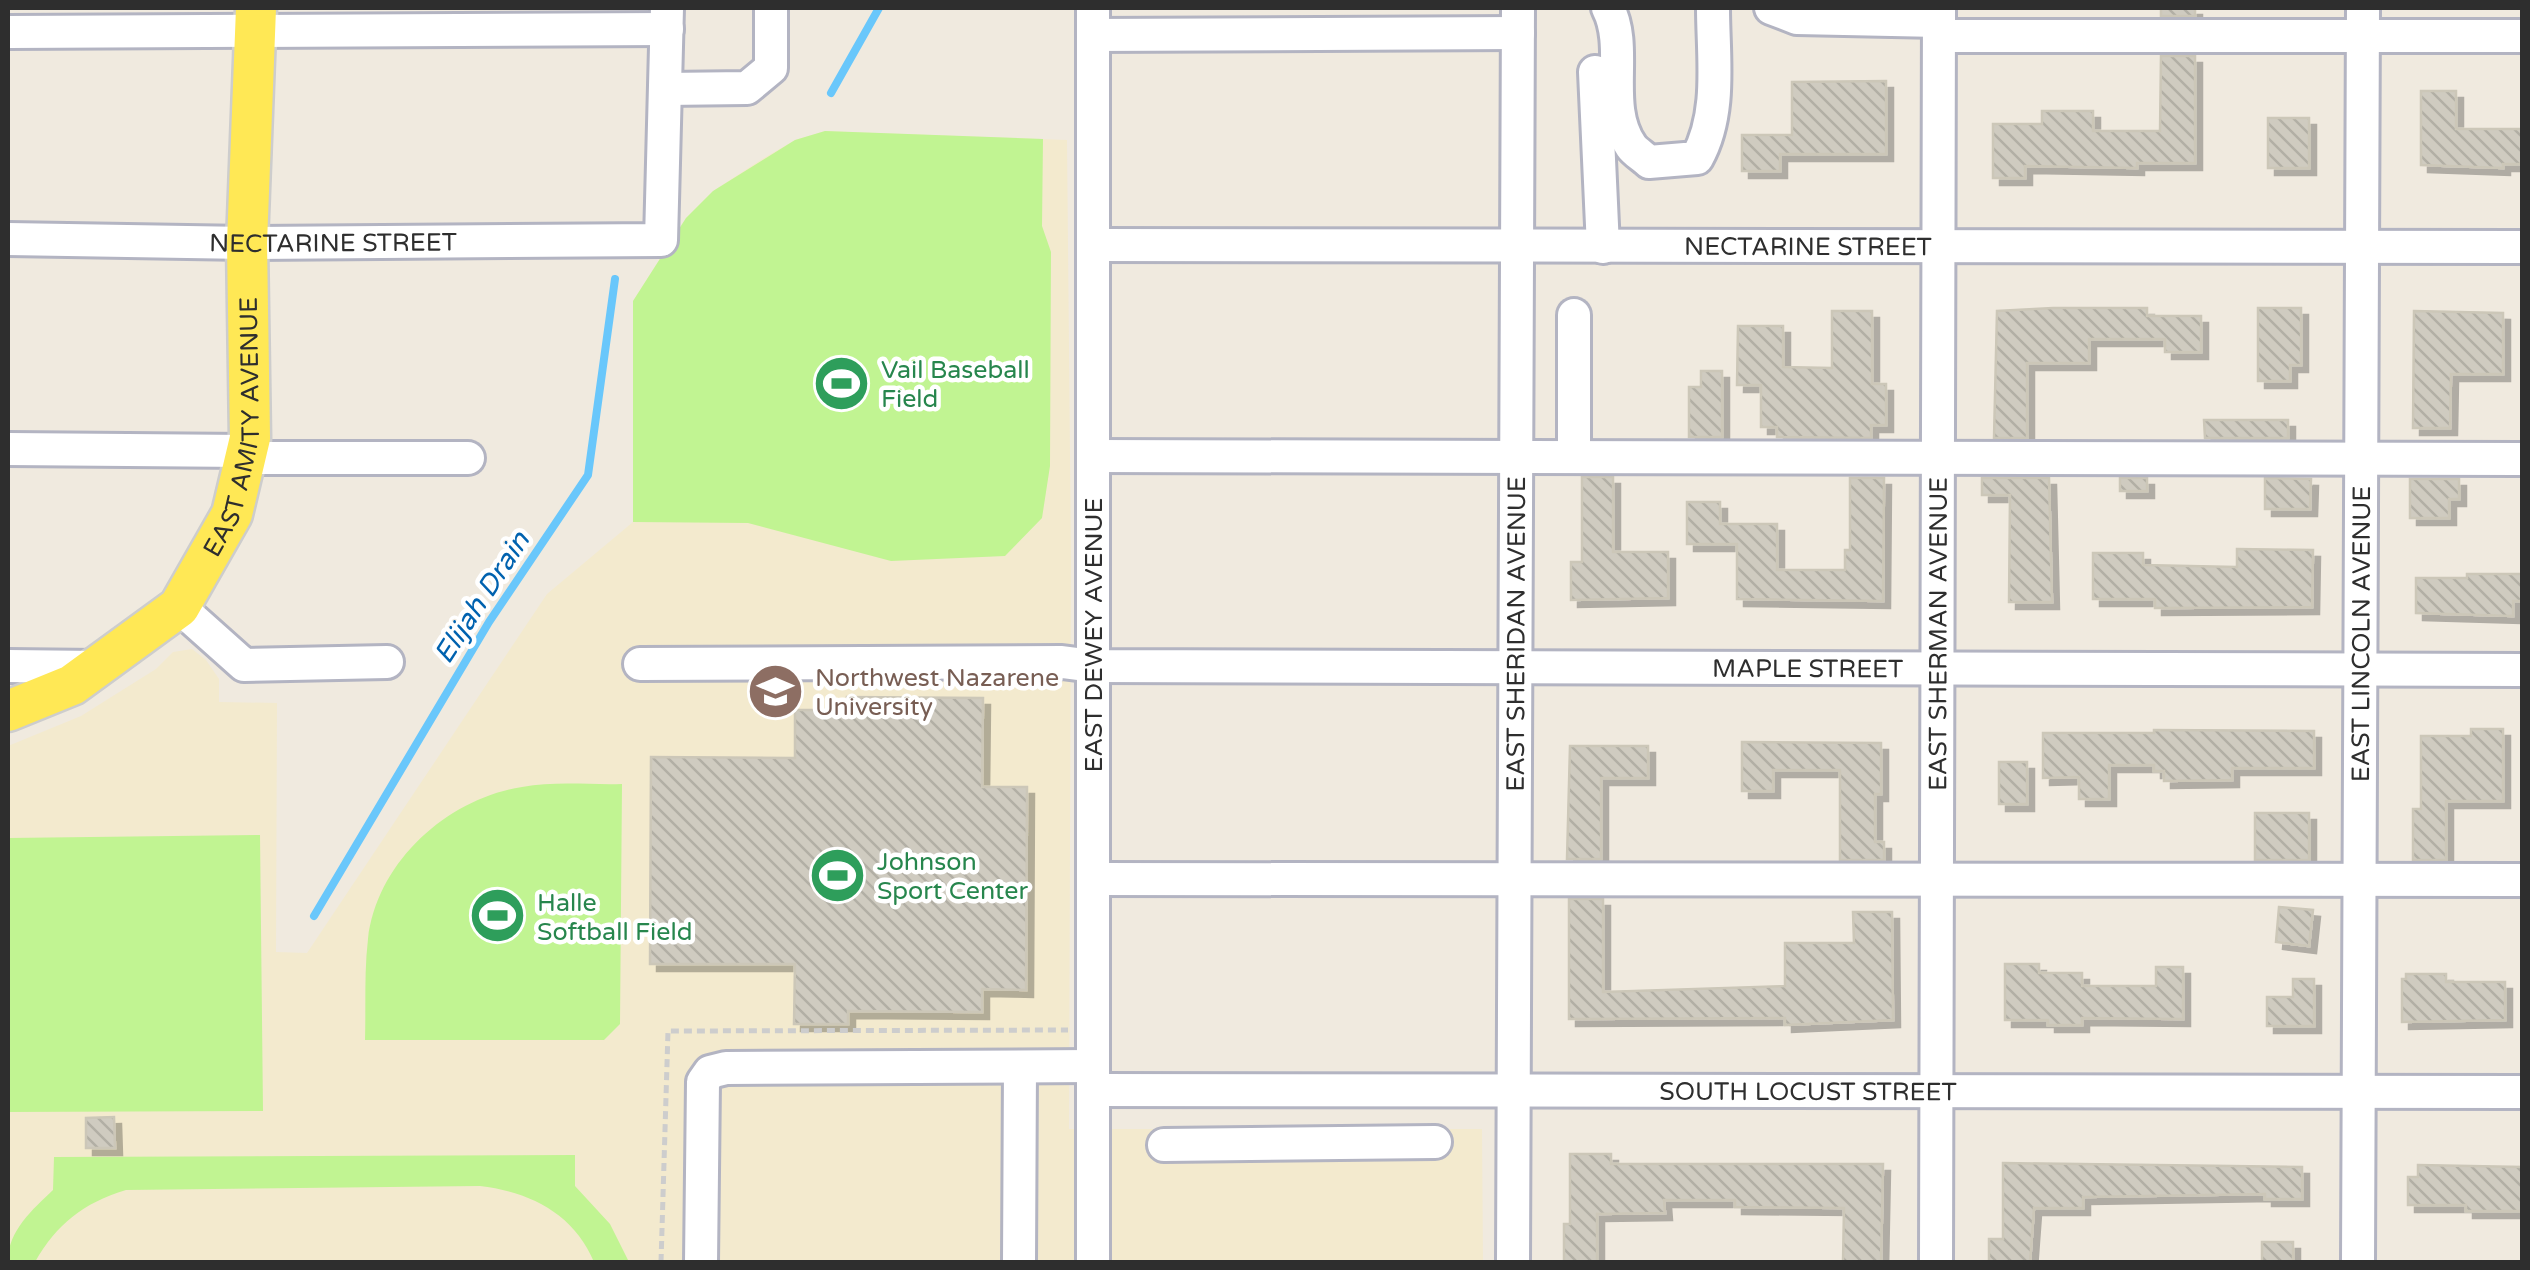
<svg xmlns="http://www.w3.org/2000/svg" width="2530" height="1270" font-family="'Varela Round',sans-serif">
  <defs>
    <pattern id="building-back-hatch" width="6" height="6" patternUnits="userSpaceOnUse" patternTransform="scale(2.5)"><rect width="6" height="6" fill="#cfcbc0"/><path d="M-1 5l2 2M0 0l6 6M5-1l2 2" fill="none" stroke="#b2afa5"/></pattern>
    <filter id="shadow"><feDropShadow dx="7" dy="7" stdDeviation="0" flood-color="#0004"/></filter>
  </defs>
  <rect width="100%" height="100%" fill="#f0eadf"/>
  <!-- education -->
  <path fill="#f3eace" d="M825 131 1067 140 1071 560 1069 1129H1482L1483 1262H8V746L81 716 156 669 173 652 192 649 206 660 219 679V702L277 703 276 952 307 953 547 594 633 522V301L686 218 713 191 762 159 795 140Z"/>
  <!-- pitch -->
  <path fill="#c1f492" d="M825 131 1043 139 1042 226 1051 252 1050 466 1042 518 1005 556 891 561 748 523 633 522V301L686 218 713 191 795 140Z
    M622 784 620 1024 604 1040H365C366 1007 364 972 368 939 377 862 447 799 522 787 554 781 590 785 622 784Z
    M260 835 263 1111 8 1112V838Z
    M575 1155V1186L610 1224 629 1262H594C574 1214 530 1192 480 1186L126 1190C83 1203 57 1224 35 1262H8C7 1232 32 1210 53 1190L54 1157Z"/>
  <g fill="none" stroke-linecap="round" stroke-linejoin="round">
    <!-- stream -->
    <path stroke="#69c7fb" stroke-width="8" d="M831 93 879 8
      M314 916 489 622 588 475 615 279"/>
  </g>
  <!-- building -->
  <path fill="url(#building-back-hatch)" stroke="#ccc7b8" stroke-width="2.5" filter="url(#shadow)" d="M2161 8H2195V16H2161Z
    M2161 56H2195V163H2137V168L2025 166V178H1993V124H2042V111H2093V131H2160Z
    M1886 81V154H1780V171H1742V135H1792V82Z
    M2421 91H2456V129H2522V164H2503V168L2421 165Z
    M2268 118H2309V168H2268Z
    M2053 308H2147V316H2201V352H2165V339H2089V363H2027V438H1994L1997 311Z
    M2258 308H2301V365H2290V381H2258Z
    M1832 311H1872V384H1886V425H1871V438L1777 437V427H1761V385H1737L1738 326H1783V367L1832 368Z
    M2414 311 2503 313V374H2451L2450 428H2413Z
    M1701 371H1722V437H1689V387H1701Z
    M2204 420H2288V438H2205Z
    M1582 477H1613V552H1668V598L1571 600V562H1582Z
    M1850 478H1884L1883 601 1737 599V544H1687V502H1720V524H1777V570H1845V550H1850Z
    M1982 478H2049L2052 602H2009L2010 495H1982Z
    M2120 478H2147V491H2120Z
    M2265 478 2311 479 2310 509H2265Z
    M2410 479H2459V499H2449V518H2410Z
    M2237 549 2313 550 2312 607 2155 608V599H2093V553H2143V565L2237 567Z
    M2467 574H2522V601H2513V616L2416 613V578H2467Z
    M847 697 983 698 982 787H1027L1026 990 982 989V1012L848 1011V1024H794L795 964H650L651 757 795 758V710H847Z
    M2471 729H2503V801H2446V860H2413V809H2421V736H2471Z
    M2154 730 2314 731V768H2232V780L2164 781V771H2154V765H2109V799H2079V777L2043 778V733H2154Z
    M1742 742 1881 743V794H1875V842H1884V860H1840V770H1773V791H1742Z
    M1570 746H1648V778H1601V859H1567Z
    M1999 762H2027V804H1999Z
    M2255 813H2309V860H2255Z
    M1569 899H1603V992L1785 986V943H1854L1853 912H1892L1893 1020 1785 1025V1018L1569 1019Z
    M2279 907 2313 910 2309 946 2276 942Z
    M2005 964H2039V973H2082V986H2156V967H2183V1019L2082 1018V1025H2048V1020H2005Z
    M2406 974H2446V982H2505V1020L2402 1022V979H2406Z
    M2293 979H2314V1026H2267V997H2293Z
    M114 1117 115 1148H86V1118Z
    M1570 1154H1611V1164H1883L1881 1262H1843L1844 1208 1735 1207V1200H1664L1665 1213 1597 1214V1262H1564V1224H1570Z
    M2003 1163 2302 1167V1199H2265V1194L2083 1197V1208H2034L2030 1262H1989V1239H2003Z
    M2418 1165 2522 1167V1211H2466V1205H2408V1177H2418Z
    M2262 1242H2293V1262H2262Z"/>
  <g fill="none" stroke-linecap="round" stroke-linejoin="round">
    <defs>
      <g id="minor">
        <path d="M1608 8C1629 48 1603 106 1631 146 1635 152 1644 157 1649 162L1697 158C1722 113 1713 57 1713 8"/>
        <path d="M1771 8 1797 18 1939 21"/>
        <path d="M8 32 667 29"/>
        <path d="M1093 35 1518 33"/>
        <path d="M1939 36H2522"/>
        <path d="M1595 72 1603 247"/>
        <path d="M665 89 747 88 771 68V8"/>
        <path id="s1" d="M8 239 247 243 661 240 667 8"/>
        <path id="s2" d="M1093 245 2522 247"/>
        <path d="M1574 315V457"/>
        <path d="M8 449 247 451"/>
        <path d="M1093 456 2522 459"/>
        <path d="M245 458H468"/>
        <path d="M179 607 244 665 387 662"/>
        <path id="s3" d="M640 664 1062 662 1093 666 2522 670"/>
        <path d="M8 666 97 667"/>
        <path d="M1093 879 2522 880"/>
        <path id="s4" d="M1093 1090 2522 1092"/>
        <path d="M1164 1145 1435 1142"/>
        <path d="M701 1262 703 1082 710 1072 726 1068 1093 1066"/>
        <path d="M1019 1262 1020 1067"/>
        <path d="M1093 1262V8"/>
        <path id="s5" d="M1513 1262 1518 8"/>
        <path id="s6" d="M1936 1262 1939 8"/>
        <path id="s7" d="M2358 1262 2363 8"/>
      </g>
      <g id="major">
        <path id="s8" d="M8 711 72 685 179 607 232 514 250 438 247 243 256 8"/>
      </g>
    </defs>
    <!-- minor casing -->
    <use href="#minor" stroke="#b3b4c2" stroke-width="38"/>
    <!-- major casing -->
    <use href="#major" stroke="#cdcdcd" stroke-width="45"/>
    <!-- path -->
    <path stroke="#cdcdcd" stroke-width="5" stroke-dasharray="8 5" stroke-linecap="butt" d="M661 1262 668 1031 1068 1030"/>
    <!-- minor -->
    <use href="#minor" stroke="#fff" stroke-width="32"/>
    <!-- major -->
    <use href="#major" stroke="#ffe855" stroke-width="40"/>
  </g>
  <!-- icons -->
  <defs>
    <symbol id="stadium-disc" viewBox="-11 -11 22 22"><circle r="9.5" fill="#2e9e5b" stroke="#fff"/><path d="M0-5a6.5 5 0 1 0 0 10a6.5 5 0 1 0 0-10ZM-3.5-1.8h7v3.6h-7Z" fill="#fff"/></symbol>
    <symbol id="university-disc" viewBox="-11 -11 22 22"><circle r="9.5" fill="#8d6e63" stroke="#fff"/><path d="M0-5L7-2L0 1L-7-2ZM-4 1L0 2.5L4 1V4Q0 6-4 4Z" fill="#fff"/></symbol>
  </defs>
  <g fill-rule="evenodd">
    <use href="#stadium-disc" x="810" y="352" width="63" height="63"/>
    <use href="#university-disc" x="744" y="660" width="63" height="63"/>
    <use href="#stadium-disc" x="806" y="844" width="63" height="63"/>
    <use href="#stadium-disc" x="466" y="884" width="63" height="63"/>
  </g>
  <g text-anchor="middle" stroke-width="9" stroke-linejoin="round" paint-order="stroke">
    <!-- street labels -->
    <g font-size="25" fill="#2e2e2e" stroke="#fff">
      <text dy="9" stroke="none"><textPath href="#s1" startOffset="325">NECTARINE STREET</textPath></text>
      <text dy="9" stroke="none"><textPath href="#s2" startOffset="715">NECTARINE STREET</textPath></text>
      <text dy="9" stroke="none"><textPath href="#s8" startOffset="395">EAST AMITY AVENUE</textPath></text>
      <text transform="translate(1093 635) rotate(-90)" y="9">EAST DEWEY AVENUE</text>
      <text dy="9" stroke="none"><textPath href="#s5" startOffset="628">EAST SHERIDAN AVENUE</textPath></text>
      <text dy="9" stroke="none"><textPath href="#s6" startOffset="628">EAST SHERMAN AVENUE</textPath></text>
      <text dy="9" stroke="none"><textPath href="#s7" startOffset="628">EAST LINCOLN AVENUE</textPath></text>
      <text dy="9" stroke="none"><textPath href="#s3" startOffset="1168">MAPLE STREET</textPath></text>
      <text dy="9" stroke="none"><textPath href="#s4" startOffset="715">SOUTH LOCUST STREET</textPath></text>
    </g>
    <!-- leisure labels -->
    <g font-size="25" fill="#27864d" stroke="#fff" text-anchor="start">
      <text x="881" y="378">Vail Baseball<tspan x="881" dy="29">Field</tspan></text>
      <text x="877" y="870">Johnson<tspan x="877" dy="29">Sport Center</tspan></text>
      <text x="537" y="911">Halle<tspan x="537" dy="29">Softball Field</tspan></text>
    </g>
    <!-- education labels -->
    <g font-size="25" fill="#785e54" stroke="#fff" text-anchor="start">
      <text x="815" y="686">Northwest Nazarene<tspan x="815" dy="29">University</tspan></text>
    </g>
    <!-- water labels -->
    <g font-size="28" font-style="italic" fill="#0062af" stroke="#fff">
      <text transform="translate(481 597) rotate(-57)" y="10">Elijah Drain</text>
    </g>
  </g>
  <!-- border -->
  <rect width="2530" height="1270" fill="none" stroke="#2e2e2e" stroke-width="20"/>
</svg>
